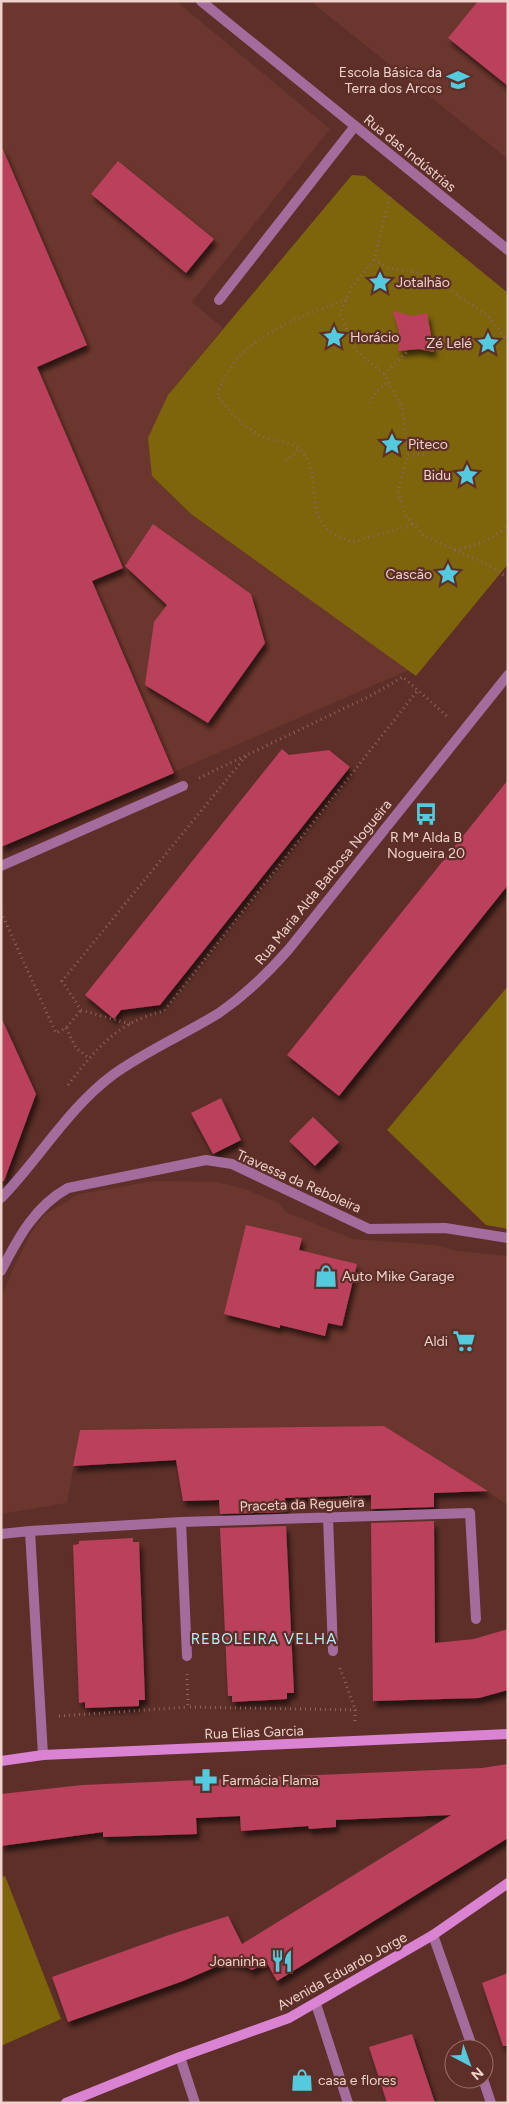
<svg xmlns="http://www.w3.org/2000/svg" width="509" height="2104" font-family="Figtree,sans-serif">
  <defs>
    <filter id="shadow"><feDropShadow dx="3" dy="5.5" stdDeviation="2.5" flood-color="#0009"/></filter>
  </defs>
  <rect width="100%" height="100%" fill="#5d2f28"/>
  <!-- built -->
  <path fill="#6b362d" d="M1 1H176L330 129 192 302 223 328 168 395 152 476 191 514 409 670 1 847Z
    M310 1H508V159Z
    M154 1181 217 1182 245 1189 279 1203 286 1212 353 1239 435 1245 458 1251 508 1256V1505L384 1426 80 1430 67 1503 1 1514V1299L12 1271 30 1235 43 1216 79 1194Z"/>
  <!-- green -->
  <path fill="#7e650c" d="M352 175 365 176 508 293V564L416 676 191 514 152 476 148 438 168 395Z
    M508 986V1229L486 1225 387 1130Z
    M5 1876 61 2019 1 2046V1877Z"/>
  <!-- building -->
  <path fill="#ba405b" filter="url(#shadow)" d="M478 1H508V86L448 38Z
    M1 145 87 345 37 367 123 568 92 581 174 773 1 847Z
    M118 161 214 239 186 273 91 194Z
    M393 311 412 316 427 313 434 352 419 349 398 351 400 336Z
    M153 524 251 594 265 643 208 723 145 685 154 622 167 605 125 566Z
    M282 749 289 755 329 750 350 767 160 1005 121 1010 114 1019 85 995Z
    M508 780V885L339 1096 287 1055Z
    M1 1017 36 1094 4 1181H1Z
    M221 1098 241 1140 213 1154 191 1113Z
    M313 1117 339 1142 315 1166 289 1141Z
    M246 1225 302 1238 299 1250 357 1264 342 1326 328 1323 325 1336 280 1325V1328L224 1314Z
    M384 1426 488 1491 434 1493V1507L371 1509V1495L285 1498 286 1512 220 1514 219 1500 183 1501 176 1460 73 1466 80 1430Z
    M434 1521 435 1643 474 1639 508 1629V1690L479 1698 373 1701 371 1523Z
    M286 1526 294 1693H287V1699L232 1702V1696H228L220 1528Z
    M133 1538V1542H139L145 1700H139V1706L85 1708V1702L79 1703 73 1545 79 1544V1541Z
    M508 1764V1838L277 1981 267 1963 252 1970 243 1965 227 1962 183 1981 68 2022 52 1977 169 1935 228 1916 242 1944 451 1815 336 1820V1827L309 1829 308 1826 241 1831 240 1816 196 1818 197 1834 103 1837V1832L1 1846V1794L82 1785 482 1768Z
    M508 1973V2046H503L482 1983Z
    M412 2034 435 2103H387L369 2047Z"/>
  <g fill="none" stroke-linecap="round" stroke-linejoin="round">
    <!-- path -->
    <path stroke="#8e655e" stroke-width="3" stroke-dasharray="1 4" stroke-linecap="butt" d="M390 197 374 260 351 288 340 314 357 352 384 374 402 407 408 455 398 491 405 514 423 535 490 566 508 578
      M374 260 389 268 419 273 452 291 488 316 508 342
      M346 299C308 314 254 332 231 367 225 376 221 386 217 395 231 413 241 426 262 436 275 443 294 440 304 454 320 475 307 507 325 527 331 534 344 538 352 542L414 524
      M384 374 409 350
      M370 403 375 393 388 382
      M408 455 428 454
      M286 461 299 449
      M455 550C474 546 494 540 508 525
      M199 778 370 696 403 677 449 718
      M1 912 56 1033 66 1028 81 1010
      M130 1024 81 1010 62 981 246 756
      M66 1028 76 1048 89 1058
      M68 1085C96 1049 117 1022 164 1011L418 690
      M340 1668 355 1709
      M187 1674 188 1707 355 1710V1721
      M59 1716 188 1707"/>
    <!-- service -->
    <path stroke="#a36c9d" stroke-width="10" d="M219 300 355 126"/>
    <!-- pedestrian -->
    <path stroke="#a36c9d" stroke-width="10" d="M1 866 183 786"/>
    <!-- minor -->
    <path stroke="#a36c9d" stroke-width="10" d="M201 1 508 250
      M1 1198C40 1158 68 1108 114 1074 146 1051 185 1034 219 1013 245 995 268 973 289 949L508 675
      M1 1271C18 1238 35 1206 68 1188L206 1160 232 1164 369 1229 445 1228 508 1238
      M328 1517 333 1651
      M181 1522 187 1656
      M30 1531 43 1755
      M1 1534 30 1531 181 1522 470 1513 476 1619
      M433 1935 473 2049
      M316 2004 348 2103
      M180 2057 195 2103
      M483 2079 491 2103"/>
    <!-- secondary -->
    <path stroke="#db83d3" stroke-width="10" d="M1 1761 43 1755 508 1734
      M66 2103 180 2057 289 2018 433 1935 508 1883"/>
  </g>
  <!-- icons -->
  <defs>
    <symbol id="school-bare" viewBox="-9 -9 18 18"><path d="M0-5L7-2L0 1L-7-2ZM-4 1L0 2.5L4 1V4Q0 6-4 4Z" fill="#54cade" stroke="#5d2f28" stroke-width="2.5" paint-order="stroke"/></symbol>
    <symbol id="sight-bare" viewBox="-9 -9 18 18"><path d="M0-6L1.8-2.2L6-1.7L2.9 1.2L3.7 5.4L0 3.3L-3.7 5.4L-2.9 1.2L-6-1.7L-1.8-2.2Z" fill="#54cade" stroke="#5d2f28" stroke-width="2.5" paint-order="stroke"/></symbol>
    <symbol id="bus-bare" viewBox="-9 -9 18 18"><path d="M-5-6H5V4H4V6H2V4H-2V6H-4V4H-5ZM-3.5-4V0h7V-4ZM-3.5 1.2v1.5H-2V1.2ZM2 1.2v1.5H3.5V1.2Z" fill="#54cade" stroke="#5d2f28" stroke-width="2.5" paint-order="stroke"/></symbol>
    <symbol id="shop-bare" viewBox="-9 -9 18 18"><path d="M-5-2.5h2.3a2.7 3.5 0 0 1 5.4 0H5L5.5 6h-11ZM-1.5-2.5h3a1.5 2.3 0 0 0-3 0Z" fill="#54cade" stroke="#5d2f28" stroke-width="2.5" paint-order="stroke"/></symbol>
    <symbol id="supermarket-bare" viewBox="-9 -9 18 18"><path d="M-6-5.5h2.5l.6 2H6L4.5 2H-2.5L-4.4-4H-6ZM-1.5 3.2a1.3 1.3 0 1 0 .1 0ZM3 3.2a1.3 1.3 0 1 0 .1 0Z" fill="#54cade" stroke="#5d2f28" stroke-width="2.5" paint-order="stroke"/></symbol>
    <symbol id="pharmacy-bare" viewBox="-9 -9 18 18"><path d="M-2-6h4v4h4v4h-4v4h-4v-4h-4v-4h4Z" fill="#54cade" stroke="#5d2f28" stroke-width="2.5" paint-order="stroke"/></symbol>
    <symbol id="restaurant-bare" viewBox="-9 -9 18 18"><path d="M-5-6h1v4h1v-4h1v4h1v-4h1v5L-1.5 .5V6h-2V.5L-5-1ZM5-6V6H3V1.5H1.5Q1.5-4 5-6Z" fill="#54cade" stroke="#5d2f28" stroke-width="2.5" paint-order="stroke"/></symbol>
  </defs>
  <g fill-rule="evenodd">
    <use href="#school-bare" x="442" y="64" width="32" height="32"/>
    <use href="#sight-bare" x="364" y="266" width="32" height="32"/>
    <use href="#sight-bare" x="318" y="321" width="32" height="32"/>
    <use href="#sight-bare" x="472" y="327" width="32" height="32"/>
    <use href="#sight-bare" x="376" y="428" width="32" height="32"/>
    <use href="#sight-bare" x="451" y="459" width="32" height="32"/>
    <use href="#sight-bare" x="432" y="558" width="32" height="32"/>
    <use href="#bus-bare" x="410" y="798" width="32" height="32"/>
    <use href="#shop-bare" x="310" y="1260" width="32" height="32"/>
    <use href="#supermarket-bare" x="448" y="1325" width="32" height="32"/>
    <use href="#pharmacy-bare" x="190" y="1764" width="32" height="32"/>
    <use href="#restaurant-bare" x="266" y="1945" width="32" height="32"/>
    <use href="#shop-bare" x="286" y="2064" width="32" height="32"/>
  </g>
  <g text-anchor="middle" stroke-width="4.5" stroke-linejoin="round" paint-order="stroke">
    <!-- poi labels -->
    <g font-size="14" fill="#efd2cc" stroke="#5d2f28" text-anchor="end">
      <text x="442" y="77">Escola Básica da<tspan x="442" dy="16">Terra dos Arcos</tspan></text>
      <text x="396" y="287" text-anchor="start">Jotalhão</text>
      <text x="350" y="342" text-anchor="start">Horácio</text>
      <text x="472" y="348">Zé Lelé</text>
      <text x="408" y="449" text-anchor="start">Piteco</text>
      <text x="451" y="480">Bidu</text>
      <text x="432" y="579">Cascão</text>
      <text x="426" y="842" text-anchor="middle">R Mª Alda B<tspan x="426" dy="16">Nogueira 20</tspan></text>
      <text x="342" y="1281" text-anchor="start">Auto Mike Garage</text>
      <text x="448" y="1346">Aldi</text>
      <text x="222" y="1785" text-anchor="start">Farmácia Flama</text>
      <text x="266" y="1966">Joaninha</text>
      <text x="318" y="2085" text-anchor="start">casa e flores</text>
    </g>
    <!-- street labels -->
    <g font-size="14" fill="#efd2cc" stroke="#5d2f28">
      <text transform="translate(410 153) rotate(39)" y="5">Rua das Indústrias</text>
      <text transform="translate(323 882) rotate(-51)" y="5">Rua Maria Alda Barbosa Nogueira</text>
      <text transform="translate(299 1181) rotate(24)" y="5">Travessa da Reboleira</text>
      <text transform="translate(302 1504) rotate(-2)" y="5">Praceta da Regueira</text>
      <text transform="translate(254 1732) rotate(-2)" y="5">Rua Elias Garcia</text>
      <text transform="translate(342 1971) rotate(-29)" y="5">Avenida Eduardo Jorge</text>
    </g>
    <!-- neighbourhood labels -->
    <g font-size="15" letter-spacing="1" fill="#b4edf8" stroke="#5d2f28">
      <text x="264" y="1644">REBOLEIRA VELHA</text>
    </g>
  </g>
  <!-- border -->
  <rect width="509" height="2104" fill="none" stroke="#efd2cc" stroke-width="5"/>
  <!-- north arrow -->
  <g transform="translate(469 2064) rotate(139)"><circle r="24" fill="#5d2f28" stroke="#97706a"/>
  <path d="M0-4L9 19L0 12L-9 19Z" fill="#54cade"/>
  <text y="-8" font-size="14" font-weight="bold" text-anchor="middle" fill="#efd2cc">N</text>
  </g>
</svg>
